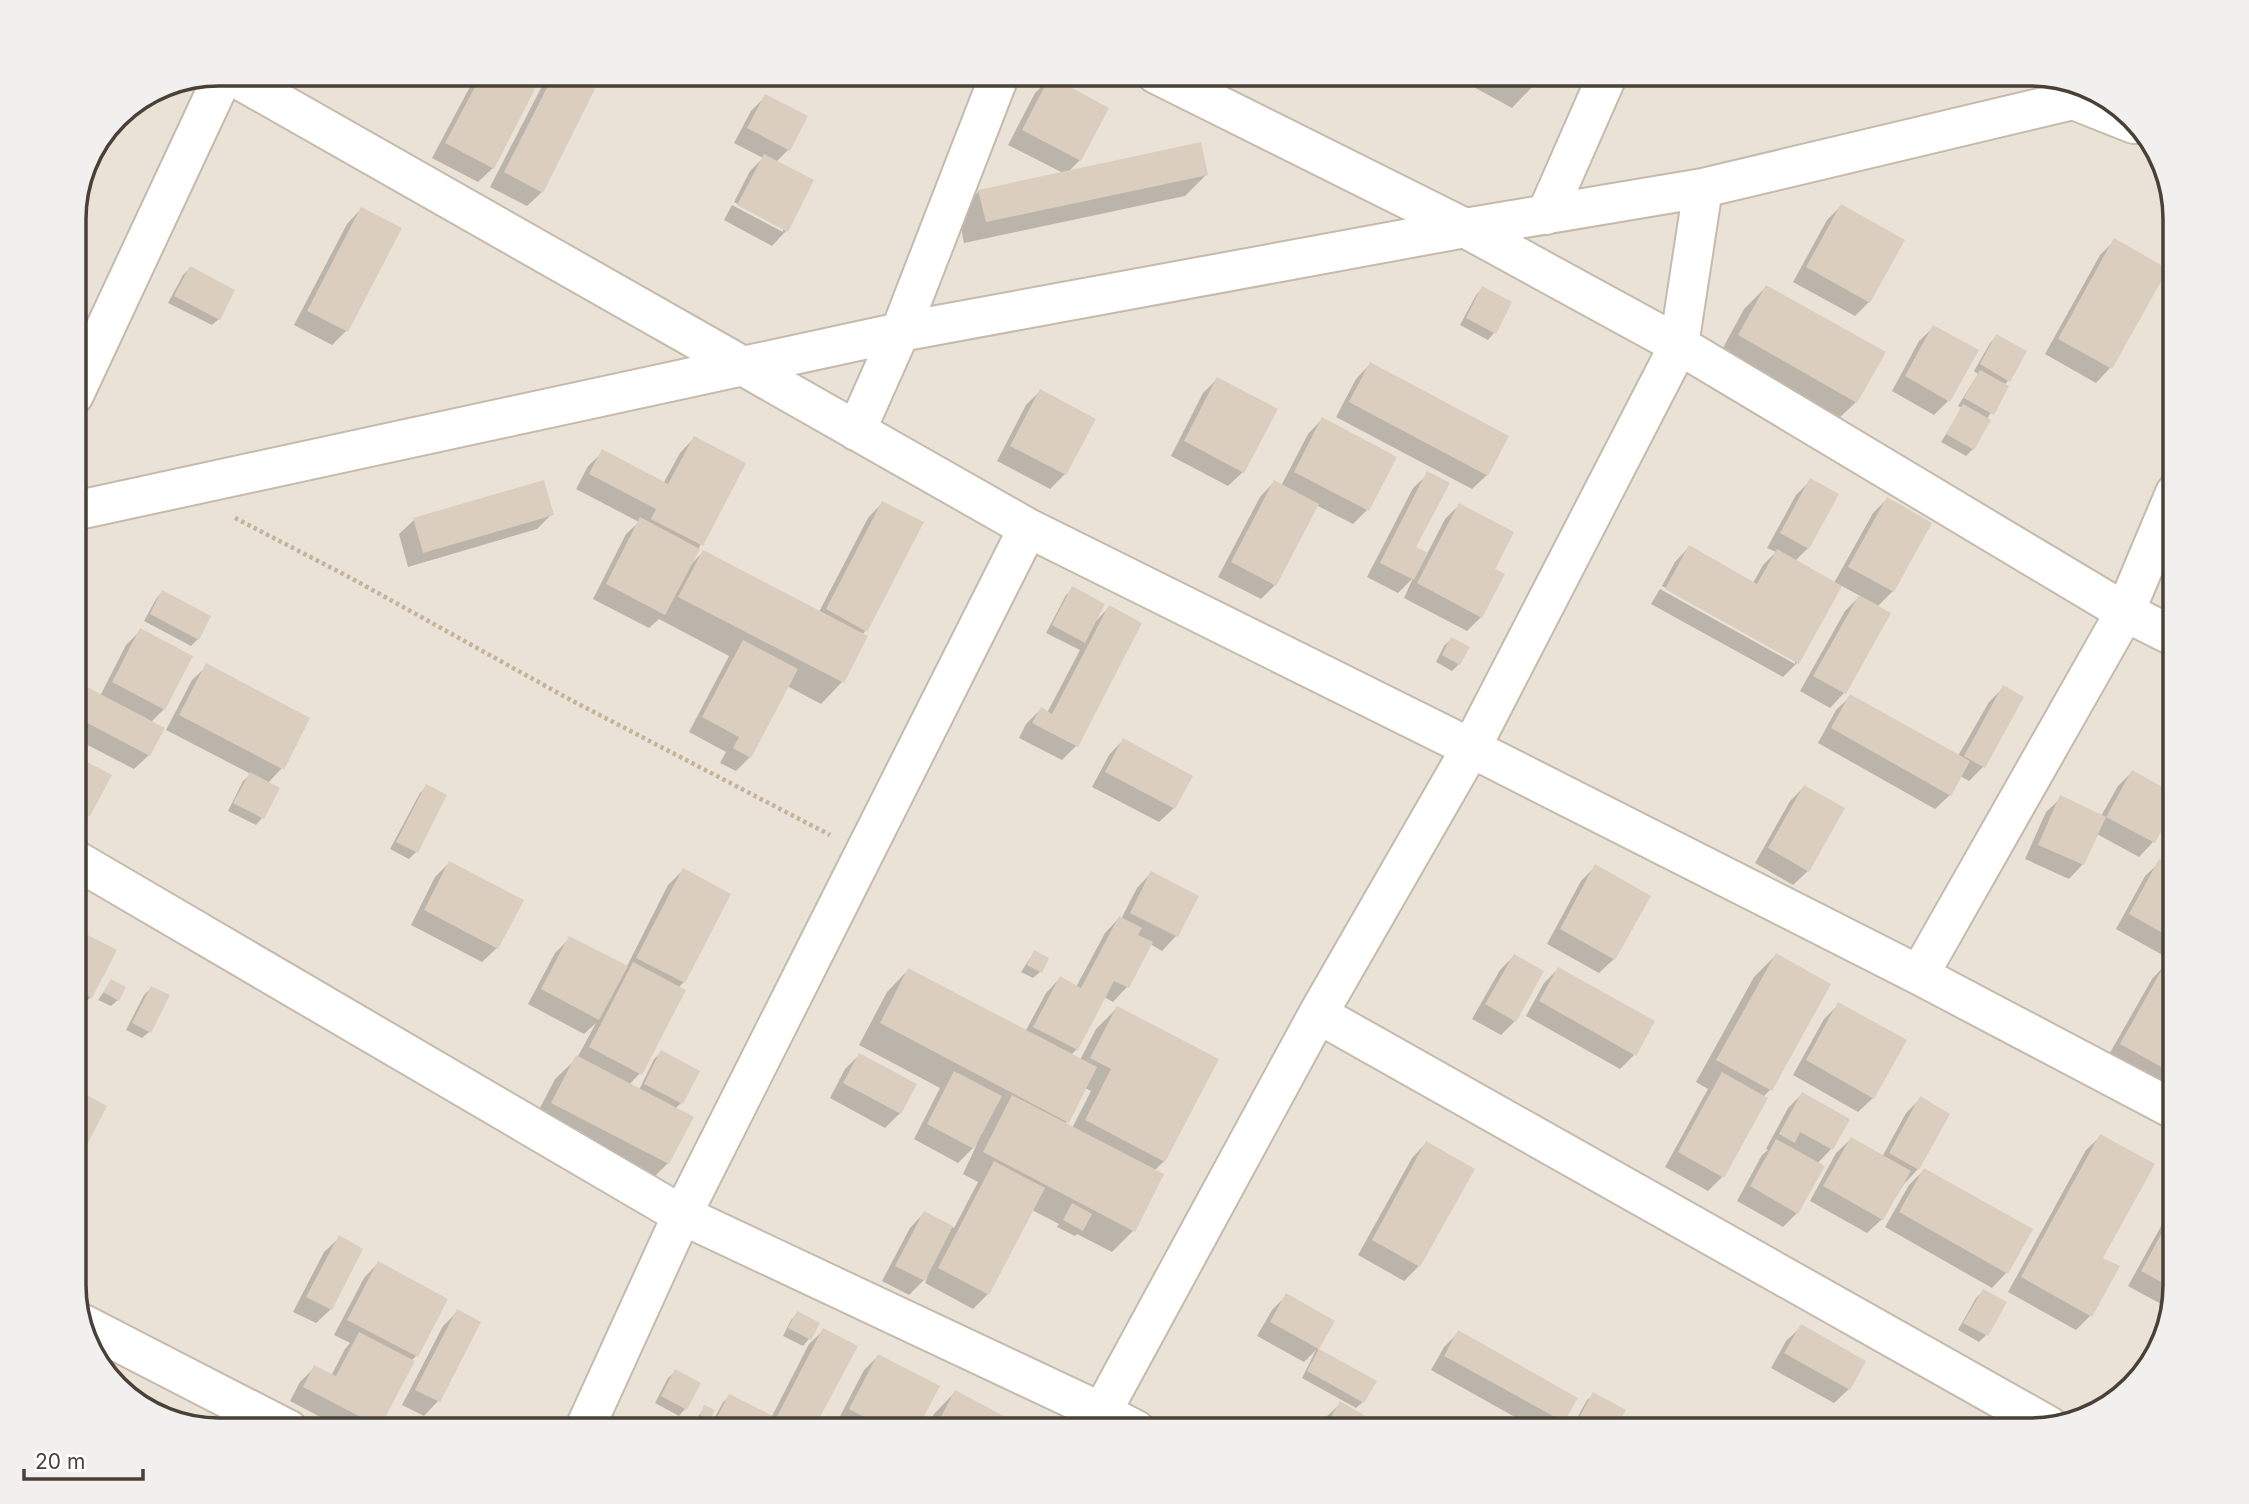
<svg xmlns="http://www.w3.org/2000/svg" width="2249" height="1504" font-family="Inter,sans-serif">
  <rect width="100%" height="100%" fill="#f6f0e8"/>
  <!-- residential -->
  <path fill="#eae2d6" d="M219 74H2030L2111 98 2160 154 2175 219V1285L2151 1366 2102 1411 2030 1430H219L138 1406 93 1357 74 1294V210L85 163 116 116 164 84Z"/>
  <!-- shadow -->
  <path fill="#0003" fill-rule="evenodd" d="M480 74H501L533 90 493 168 478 182 432 158 473 81Z
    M555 74H561L593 90 542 192 527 206 490 187 542 86Z
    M1450 74H1540L1533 86 1512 108Z
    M1050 78 1080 160 1068 172 1206 175 1185 196 964 243 958 213 979 191 1063 173 1008 145 1035 93Z
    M766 96 788 150 776 162 812 181 786 231 772 246 724 220 732 205 783 232V228L734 202 750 171 763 158 734 143 751 111Z
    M1841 206 1869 302 1855 316 1793 282 1827 220Z
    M361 209 346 331 332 345 294 325 347 224Z
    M2114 241 2166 270 2110 368 2096 383 2045 354 2100 255Z
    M190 268 219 319 212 325 168 303 183 275Z
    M1766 287 1856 402 1834 423 1718 357 1744 309Z
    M1483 288 1494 333 1488 340 1460 325 1476 295Z
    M1934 327 1949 400 1934 415 1892 391 1919 341Z
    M1996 337 2008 381 2004 385 2007 387 1987 419 1989 420 1973 449 1966 456 1941 442 1962 408 1958 406 1978 374 1974 371 1990 343Z
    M1370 364 1487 475 1472 489 1336 417 1356 379Z
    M1217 379 1243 472 1228 486 1171 456 1203 393Z
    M1040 391 1065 474 1050 489 997 461 1026 405Z
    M1322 419 1367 510 1353 524 1316 505 1275 585 1261 599 1218 577 1260 497 1274 482 1281 486 1308 434Z
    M694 438 743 464 690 565 703 552 819 612 868 518 882 503 866 630 862 635 866 637 842 682 821 704 787 686 750 757 736 771 720 763 726 752 689 732 729 656 659 619 649 628 593 599 626 534 639 522 576 489 588 466 603 452 663 484 680 453Z
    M1428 474 1414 547 1427 554 1445 519 1459 505 1492 570 1481 617 1467 631 1404 598 1413 578 1398 593 1367 577 1413 488Z
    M1811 480 1808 548 1795 561 1834 583 1873 513 1887 499 1930 523 1893 591 1877 607 1889 614 1844 693 1830 708 1800 691 1845 611 1860 596 1840 585 1797 663 1783 677 1651 604 1660 589 1795 664V660L1662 586 1675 562 1689 547 1753 583 1763 565 1776 552 1767 548 1796 495Z
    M543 482 552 514 537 529 408 567 399 534 414 520Z
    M1073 589 1096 621 1109 607 1076 746 1062 760 1019 738 1026 724 1041 709 1047 713 1080 650 1046 633 1066 595Z
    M162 592 209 617 198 639 191 646 144 621 156 599Z
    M141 630 164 709 150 723 149 755 134 769 74 738V682L100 696 126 645Z
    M1451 639 1459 664 1452 671 1436 662 1444 646Z
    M207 666 282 768 267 784 262 818 256 825 228 811 243 781 251 774 166 730 192 680Z
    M2003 688 1983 767 1969 781 1960 776 1950 795 1935 809 1818 743 1836 710 1851 696 1958 756 1989 702Z
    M1123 740 1174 808 1159 822 1092 787 1109 755Z
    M74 757 109 776 89 815 75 829Z
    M2132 772 2175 796V802L2153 842 2139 857 2097 834 2083 864 2069 879 2025 859 2046 812 2061 798 2101 816 2118 786Z
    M426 787 416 852 409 859 390 849 420 793Z
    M1804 787 1808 871 1793 885 1755 863 1790 801Z
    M2160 862 2175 871V962L2116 929 2145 876Z
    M449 863 497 948 482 962 411 925 435 877Z
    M1596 866 1614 959 1599 973 1547 944 1581 881Z
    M683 870 684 982 678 988 640 1073 629 1085 639 1090 654 1059 661 1053 681 1103 675 1109 668 1163 646 1185 531 1125 555 1079 577 1058 596 1023 584 1034 528 1004 555 953 570 938 626 968 668 885Z
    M1151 873 1197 897 1176 936 1162 951 1150 944 1127 987 1113 1002 1104 997 1077 1049 1071 1055 1080 1060 1096 1029 1117 1008 1164 1161 1154 1171 1133 1231 1112 1252 1077 1234 1075 1236 1057 1227 1059 1224 1032 1210 988 1294 973 1309 925 1283 928 1276 909 1295 882 1281 910 1228 924 1213 954 1228 978 1182 963 1174 977 1144 958 1163 914 1139 940 1088 859 1045 887 992 908 970 1025 1032 1046 993 1060 978 1076 987 1105 933 1119 918 1121 919 1137 888ZM1085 1088 1091 1091 1072 1128 1065 1125Z
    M74 930 115 951 91 997 76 1011 74 1010Z
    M1034 952 1040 972 1033 978 1021 972Z
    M1776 955 1770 1090 1763 1097 1722 1177 1708 1191 1665 1167 1708 1089 1696 1082 1754 977Z
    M1514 956 1515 1021 1501 1035 1472 1019 1500 970Z
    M2166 964 2175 970V1069L2159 1087 2107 1058 2152 979Z
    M1558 969 1634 1055 1620 1069 1526 1016 1544 983Z
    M111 982 118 1000 111 1006 98 1000Z
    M151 988 149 1032 142 1038 126 1030 144 995Z
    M1839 1004 1873 1098 1858 1112 1793 1075 1824 1019Z
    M859 1055 900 1113 885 1128 830 1098 845 1069Z
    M1802 1094 1831 1149 1817 1164 1797 1213 1783 1227 1737 1201 1762 1155 1768 1150 1766 1149 1788 1108Z
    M1920 1099 1918 1169 1904 1184 1882 1219 1867 1233 1810 1201 1836 1153 1851 1139 1882 1157 1906 1113Z
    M2101 1136V1258L2118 1267 2090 1316 2076 1330 2008 1292 2086 1150Z
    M1426 1143 1473 1169 1419 1266 1404 1281 1358 1255 1412 1158Z
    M1924 1170 2031 1230 2006 1273 1992 1288 1885 1227 1909 1185Z
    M2175 1205V1285L2174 1291 2161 1304 2128 1286 2170 1210Z
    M339 1238 331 1309 316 1323 293 1312 324 1252Z
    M378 1263 416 1356 411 1361 379 1426 375 1430H345L290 1401 300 1382 315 1367 331 1376 345 1349 350 1343 334 1335 364 1278Z
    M1983 1291 2005 1303 1986 1335 1979 1342 1958 1330 1976 1298Z
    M1287 1295 1332 1321 1318 1350 1374 1382 1363 1402 1356 1408 1302 1378 1316 1350 1304 1362 1257 1336 1272 1310Z
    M457 1312 479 1322 438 1401 424 1416 402 1405 443 1326Z
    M798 1313 809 1339 803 1346 783 1336 791 1320Z
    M1801 1327 1849 1389 1834 1403 1771 1368 1786 1341Z
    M824 1330 855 1346 811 1430H708L723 1402 730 1396 771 1418 809 1344Z
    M1459 1332 1575 1398 1557 1427 1564 1430H1538L1431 1370 1444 1347Z
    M878 1356 937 1387 915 1430H848L836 1424 864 1370Z
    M675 1372 685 1409 679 1416 655 1403 668 1378Z
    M955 1392 1028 1430H925L934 1414Z
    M1594 1394 1623 1411 1612 1430H1582L1573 1425 1587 1400Z
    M1340 1404 1382 1428 1380 1430H1319L1325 1418Z
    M705 1407 709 1419 702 1425 694 1422Z"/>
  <!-- building -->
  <path fill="#dbcebf" d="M482 74H505L535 89 494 169 445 143Z
    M554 74H565L595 89 543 193 504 172Z
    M1510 74H1542L1535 87Z
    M1050 76 1109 108 1081 161 1022 130Z
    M765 94 808 116 790 151 747 128Z
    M1201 142 1208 175 986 222 978 190Z
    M764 154 814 180 788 232 737 205Z
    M1841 204 1905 240 1870 303 1806 267Z
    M361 207 402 228 348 332 307 311Z
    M2114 238 2168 269 2112 369 2058 339Z
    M190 266 235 290 220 320 174 296Z
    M1766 285 1886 352 1857 403 1738 335Z
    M1482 286 1512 302 1496 334 1466 318Z
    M1933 325 1979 350 1950 402 1905 376Z
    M1996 334 2027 351 2010 382 1980 364Z
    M1370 362 1509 436 1488 476 1349 402Z
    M1980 370 2009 386 1994 415 1964 398Z
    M1217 377 1278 409 1244 473 1184 441Z
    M1040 389 1096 419 1066 475 1010 446Z
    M1963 404 1991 420 1974 450 1946 434Z
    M1322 417 1397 457 1369 511 1294 472Z
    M694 436 746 463 703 546 651 519 656 509 589 474 602 449 668 484Z
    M1427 471 1450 483 1416 547 1428 553 1414 580 1380 563Z
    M1810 478 1839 494 1809 549 1780 533Z
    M544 480 554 515 423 553 413 518Z
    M1274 480 1319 504 1276 586 1231 562Z
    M1887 497 1932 523 1894 592 1848 567Z
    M882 501 924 522 867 632 826 609Z
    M1459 503 1514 532 1495 569 1505 574 1482 618 1417 583Z
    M640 517 700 549 665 615 606 584Z
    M1689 545 1757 584 1777 549 1842 586 1799 664 1665 589Z
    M703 550 868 636 844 683 678 597Z
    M1072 586 1105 604 1085 643 1052 625Z
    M162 590 211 616 199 640 150 614Z
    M1859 595 1891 613 1846 694 1813 676Z
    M1109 605 1142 623 1078 747 1032 723 1041 707 1052 714Z
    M140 628 193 656 165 710 112 682Z
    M1451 637 1470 647 1460 665 1442 655Z
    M743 640 798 669 751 758 733 748 739 737 702 717Z
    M206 663 310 718 284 770 179 715Z
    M74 680 165 728 150 756 74 716Z
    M2003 685 2024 697 1985 768 1964 756Z
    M1850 694 1970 761 1951 796 1831 728Z
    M1123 738 1193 776 1175 809 1105 772Z
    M74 755 112 775 90 816 74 807Z
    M2132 770 2175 794V806L2155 843 2106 817Z
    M250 772 280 788 264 819 233 803Z
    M426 784 447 795 418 853 396 842Z
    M1804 785 1845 808 1809 872 1768 848Z
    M2060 795 2106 817 2084 865 2038 845Z
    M2159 859 2175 869V940L2129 914Z
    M449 861 524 900 498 949 424 910Z
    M1595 864 1651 896 1615 960 1560 929Z
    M683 868 731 894 685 983 636 958Z
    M1151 871 1199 896 1178 937 1130 913Z
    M1119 916 1142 928 1138 935 1153 942 1129 988 1114 981 1078 1050 1033 1027 1060 976 1081 988Z
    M74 928 117 950 92 998 74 988Z
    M569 936 628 966 599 1020 541 989Z
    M1034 950 1049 958 1042 973 1027 965Z
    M1776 953 1831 984 1772 1091 1716 1060Z
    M1514 954 1544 971 1516 1022 1485 1004Z
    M633 962 686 990 642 1075 589 1047Z
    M2166 962 2175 968 2174 1074 2120 1044Z
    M1558 967 1655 1021 1636 1056 1539 1001Z
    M908 968 1097 1067 1069 1123 880 1023Z
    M111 979 126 987 119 1001 103 992Z
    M151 986 170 995 151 1033 132 1023Z
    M1838 1002 1907 1040 1874 1099 1806 1060Z
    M1117 1006 1219 1059 1165 1162 1085 1120 1111 1069 1090 1058Z
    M661 1050 700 1071 683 1104 644 1084Z
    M859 1053 917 1084 901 1114 843 1083Z
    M576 1055 694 1117 669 1164 551 1103Z
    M954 1071 1002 1096 974 1149 927 1124Z
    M1722 1072 1768 1098 1724 1178 1678 1152Z
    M74 1088 107 1106 76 1166 74 1165Z
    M1802 1092 1850 1119 1833 1150 1800 1132 1795 1143 1779 1134Z
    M1012 1095 1164 1174 1135 1232 983 1152Z
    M1920 1096 1950 1114 1919 1170 1889 1153Z
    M2100 1134 2155 1164 2103 1258 2120 1266 2092 1317 2021 1277Z
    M1851 1137 1911 1171 1883 1220 1823 1186Z
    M1776 1139 1825 1166 1798 1214 1750 1186Z
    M1426 1141 1475 1169 1420 1267 1372 1240Z
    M994 1161 1045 1188 989 1295 938 1268Z
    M1924 1168 2033 1229 2008 1274 1899 1212Z
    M1072 1203 1092 1214 1083 1231 1063 1220Z
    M2175 1209V1285L2174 1289 2141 1271Z
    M924 1211 953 1226 925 1281 895 1266Z
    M339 1235 363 1249 332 1310 306 1297Z
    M378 1261 448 1299 418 1357 347 1320Z
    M1983 1289 2007 1302 1988 1336 1963 1323Z
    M1286 1293 1335 1321 1319 1349 1270 1322Z
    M457 1309 481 1322 440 1402 415 1390Z
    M797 1311 820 1323 811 1340 788 1328Z
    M1801 1324 1866 1361 1850 1390 1784 1353Z
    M823 1328 858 1346 813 1430H770Z
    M1458 1330 1578 1398 1564 1422 1444 1356Z
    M359 1332 415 1361 380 1427 303 1387 314 1365 336 1376Z
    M1319 1349 1377 1381 1364 1403 1307 1371Z
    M878 1354 940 1386 917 1430H889L849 1409Z
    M675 1369 701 1383 687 1410 661 1396Z
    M955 1390 1015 1422 1032 1430H934Z
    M1593 1392 1626 1410 1614 1430H1600L1579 1418Z
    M729 1394 773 1416 766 1430H729L714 1423Z
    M1340 1401 1384 1427 1382 1430H1324Z
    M704 1405 715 1410 710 1420 700 1415Z"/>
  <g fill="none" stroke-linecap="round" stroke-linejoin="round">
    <defs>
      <path id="minor" d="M229 74 1028 528 1471 748 1919 975 2175 1110
        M1156 74 1465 228 1679 345 2125 612 2175 637
        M2074 93 2071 99 2134 124
        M1546 215 1608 74
        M74 395 224 74
        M856 431 900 332 1000 74
        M74 511 900 332 1465 228 1703 188 2098 94
        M74 859 682 1215 1101 1412 1136 1430
        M1919 975 2125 612 2175 493
        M1318 1014 2049 1426
        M83 1324 289 1430
        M584 1430 682 1215 1028 528
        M1092 1430 1318 1014 1471 748 1679 345 1703 188"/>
    </defs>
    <!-- minor casing -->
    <use href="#minor" stroke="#c5baac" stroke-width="42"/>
    <!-- path -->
    <path stroke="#c5b299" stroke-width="4.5" stroke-dasharray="3.5 3.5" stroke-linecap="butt" d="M235 518 349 577 569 699 830 835"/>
    <!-- minor -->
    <use href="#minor" stroke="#fff" stroke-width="38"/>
  </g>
  <!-- crop -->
  <path d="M0 0H2249V1504H0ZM219 86H2030A133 133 0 0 1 2163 219V1285A133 133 0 0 1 2030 1418H219A133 133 0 0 1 86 1285V219A133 133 0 0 1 219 86Z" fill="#f1f0ef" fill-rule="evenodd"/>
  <path fill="none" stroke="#4a4036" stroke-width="3.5" d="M219 86H2030A133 133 0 0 1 2163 219V1285A133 133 0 0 1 2030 1418H219A133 133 0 0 1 86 1285V219A133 133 0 0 1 219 86Z"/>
  <!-- scale -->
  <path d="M24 1469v10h119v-10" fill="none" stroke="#4a4036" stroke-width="3.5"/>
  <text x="35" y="1469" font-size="21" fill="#4a4036" stroke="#ffffff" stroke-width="5" paint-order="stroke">20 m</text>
</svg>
